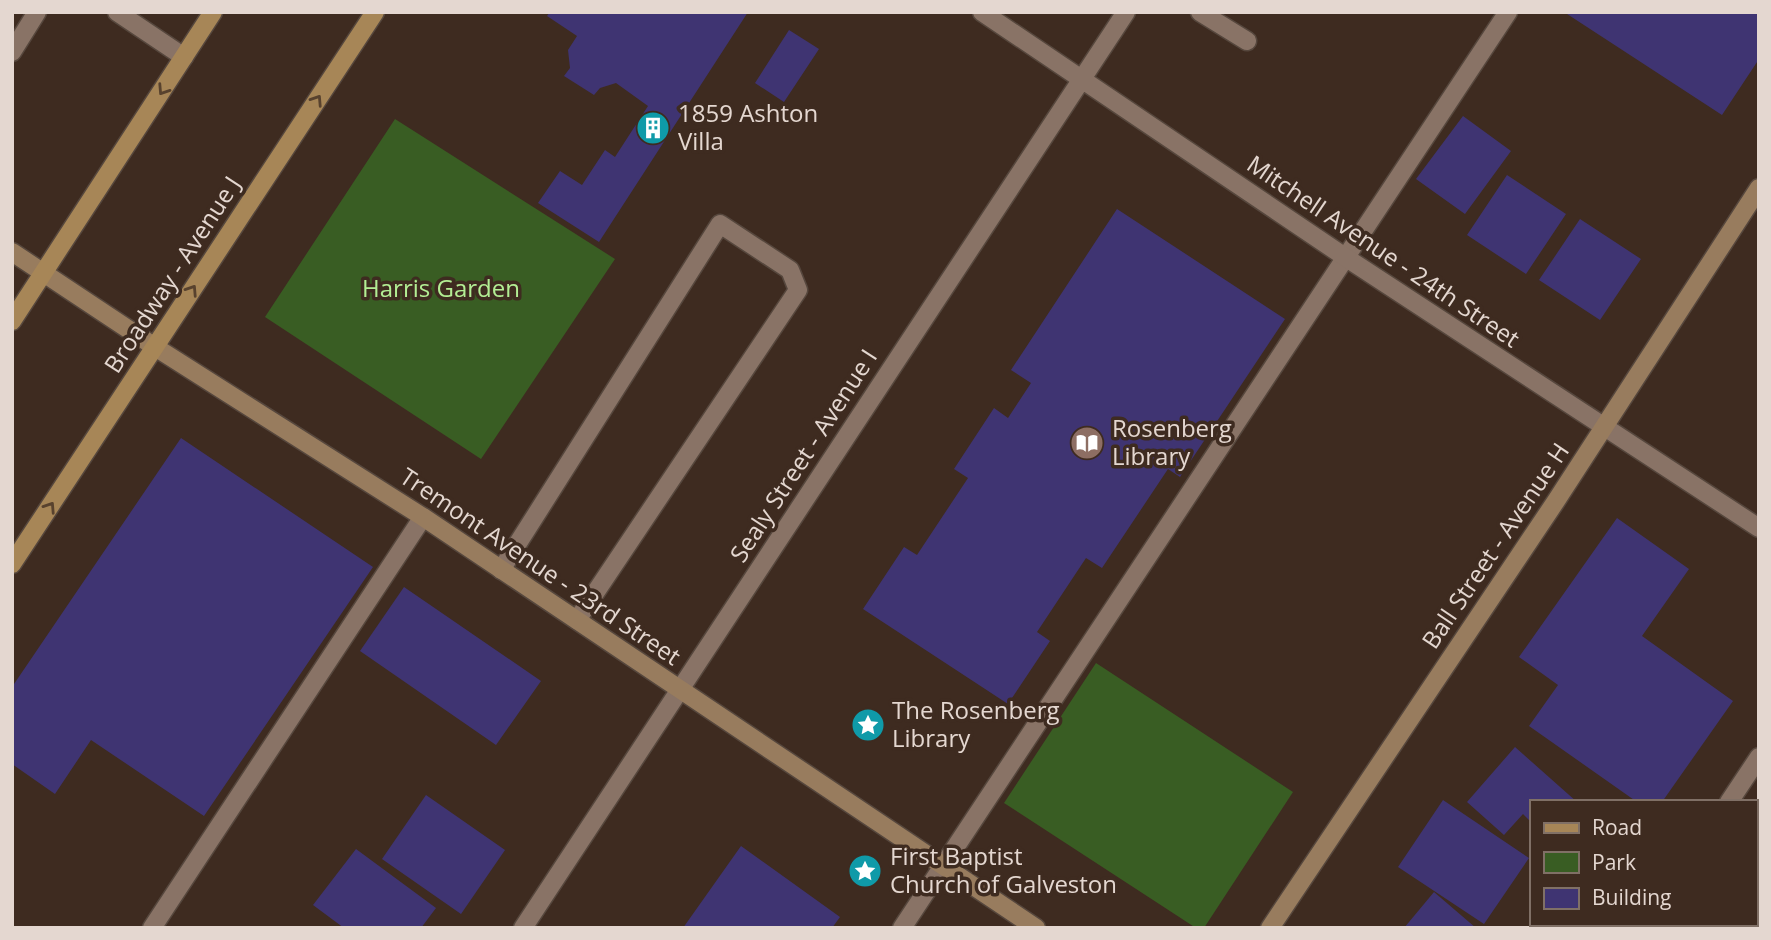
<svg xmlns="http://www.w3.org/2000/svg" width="1771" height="940" font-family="'Open Sans',sans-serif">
  <rect width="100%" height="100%" fill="#3e2b20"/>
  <!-- green -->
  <path fill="#395d23" d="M395 119 615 259 481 459 265 317Z
    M1096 663 1293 792 1204 928H1196L1004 803Z"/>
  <!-- building -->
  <path fill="#3f3472" d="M550 12H748L599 242 538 203 560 171 582 185 605 150 615 157 648 106 616 83 600 88 594 95 564 76 570 68 568 50 577 36 547 16Z
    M1564 12H1759V59L1722 115Z
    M789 30 819 49 784 102 755 83Z
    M1463 116 1511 151 1465 214 1416 179Z
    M1507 175 1566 214 1526 274 1467 235Z
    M1117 209 1285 319 1180 477 1168 469 1102 568 1086 558 1037 632 1050 641 1008 704 863 609 904 547 917 555 968 478 954 469 994 408 1008 418 1031 383 1011 370Z
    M1580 219 1641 259 1600 320 1539 280Z
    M181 438 373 567 204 816 91 740 55 794 12 764V687Z
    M1617 518 1689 569 1642 636 1733 701 1662 802H1637L1529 726 1558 685 1519 657Z
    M404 587 541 681 496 745 360 651Z
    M1515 747 1577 802H1531V822L1523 814 1504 835 1467 802Z
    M426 795 505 850 461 914 382 859Z
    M1443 800 1529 858 1484 924 1398 867Z
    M741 846 840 917 832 928H683Z
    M356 849 436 908 421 928H344L313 905Z
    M1434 892 1476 928H1404Z
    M1755 907 1759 910V928H1670L1673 924H1755Z"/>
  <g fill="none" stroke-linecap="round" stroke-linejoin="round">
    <defs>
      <path id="lane" d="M117 12 184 57
        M1200 12 1247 41
        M12 52 37 12
        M501 570 720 224 790 270 798 290 577 620
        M1729 802 1759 757
        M152 928 423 517
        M902 928 1508 12
        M1643 928 1646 924"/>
      <path id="street" d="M982 12 1345 257 1759 528
        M523 928 1126 12"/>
      <path id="secondary" d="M12 252 155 347 423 517 1036 928
        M1270 928 1556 501 1759 188"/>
      <path id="primary" d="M12 321 213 12
        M12 564 375 12"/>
    </defs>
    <!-- lane casing -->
    <use href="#lane" stroke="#56473d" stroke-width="21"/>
    <!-- street casing -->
    <use href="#street" stroke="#56473d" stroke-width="21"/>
    <!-- secondary casing -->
    <use href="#secondary" stroke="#56473d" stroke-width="21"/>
    <!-- primary casing -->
    <use href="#primary" stroke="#56473d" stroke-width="21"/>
    <!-- lane -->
    <use href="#lane" stroke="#897366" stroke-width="18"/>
    <!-- street -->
    <use href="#street" stroke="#897366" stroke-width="18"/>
    <!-- secondary -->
    <use href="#secondary" stroke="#987c5e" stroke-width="18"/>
    <!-- primary -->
    <use href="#primary" stroke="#a78657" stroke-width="18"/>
  </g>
  <!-- one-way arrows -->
  <defs><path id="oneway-chevron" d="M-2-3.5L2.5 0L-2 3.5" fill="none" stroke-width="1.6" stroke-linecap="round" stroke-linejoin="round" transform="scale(1.75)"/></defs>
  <g stroke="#58422e">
    <use href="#oneway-chevron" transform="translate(163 90) rotate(123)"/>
    <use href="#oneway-chevron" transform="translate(317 100) rotate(-57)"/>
    <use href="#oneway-chevron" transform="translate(192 290) rotate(-57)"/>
    <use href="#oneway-chevron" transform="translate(50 507) rotate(-57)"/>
  </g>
  <!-- icons -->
  <defs>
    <symbol id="building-disc" viewBox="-11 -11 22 22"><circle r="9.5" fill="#0f9aa8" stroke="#3e2b20"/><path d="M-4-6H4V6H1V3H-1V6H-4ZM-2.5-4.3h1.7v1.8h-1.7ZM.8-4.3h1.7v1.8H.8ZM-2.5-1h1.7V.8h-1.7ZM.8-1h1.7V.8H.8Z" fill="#fff"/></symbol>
    <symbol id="library-disc" viewBox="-11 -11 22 22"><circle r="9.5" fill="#8d6e63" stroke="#3e2b20"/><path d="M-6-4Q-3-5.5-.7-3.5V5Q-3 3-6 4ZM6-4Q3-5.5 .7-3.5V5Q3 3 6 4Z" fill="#fff"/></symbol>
    <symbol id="sight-disc" viewBox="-11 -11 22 22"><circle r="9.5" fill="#0f9aa8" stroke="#3e2b20"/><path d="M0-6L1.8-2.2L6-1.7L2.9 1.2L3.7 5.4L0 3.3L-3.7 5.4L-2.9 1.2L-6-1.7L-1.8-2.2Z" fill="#fff"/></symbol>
  </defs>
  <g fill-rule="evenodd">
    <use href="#building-disc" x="634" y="109" width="38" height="38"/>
    <use href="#library-disc" x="1068" y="424" width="38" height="38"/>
    <use href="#sight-disc" x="849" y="706" width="38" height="38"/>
    <use href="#sight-disc" x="846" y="852" width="38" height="38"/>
  </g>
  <g text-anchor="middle" stroke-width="7" stroke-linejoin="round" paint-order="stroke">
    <!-- poi labels -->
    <g font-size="24" fill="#e4d7d0" stroke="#3e2b20" text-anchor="start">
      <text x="678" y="122">1859 Ashton<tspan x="678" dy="28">Villa</tspan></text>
      <text x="1112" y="437">Rosenberg<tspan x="1112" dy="28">Library</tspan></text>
      <text x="892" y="719">The Rosenberg<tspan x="892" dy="28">Library</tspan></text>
      <text x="890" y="865">First Baptist<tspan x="890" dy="28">Church of Galveston</tspan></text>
    </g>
    <!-- street labels -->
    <g font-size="24" fill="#e4d7d0" stroke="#3e2b20">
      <text transform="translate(1383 252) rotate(34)" y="8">Mitchell Avenue - 24th Street</text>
      <text transform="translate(173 275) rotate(-57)" y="8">Broadway - Avenue J</text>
      <text transform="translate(804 456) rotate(-57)" y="8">Sealy Street - Avenue I</text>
      <text transform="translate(1496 546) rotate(-56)" y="8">Ball Street - Avenue H</text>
      <text transform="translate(540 567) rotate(34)" y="8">Tremont Avenue - 23rd Street</text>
    </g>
    <!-- park labels -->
    <g font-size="24" fill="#b3ee94" stroke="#3e2b20">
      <text x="441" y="297">Harris Garden</text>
    </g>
  </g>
  <!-- border -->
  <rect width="1771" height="940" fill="none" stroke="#e4d7d0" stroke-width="28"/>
  <!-- legend -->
  <rect x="1530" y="800" width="228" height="126" fill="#3e2b20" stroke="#807066" stroke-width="2"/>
  <rect x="1544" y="823" width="35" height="10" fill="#a78657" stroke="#807066" stroke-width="2"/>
  <text x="1592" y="835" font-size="21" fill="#e4d7d0">Road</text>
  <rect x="1544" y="852" width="35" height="21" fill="#395d23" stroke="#807066" stroke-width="2"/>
  <text x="1592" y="870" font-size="21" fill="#e4d7d0">Park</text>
  <rect x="1544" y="888" width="35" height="21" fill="#3f3472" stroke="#807066" stroke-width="2"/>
  <text x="1592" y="905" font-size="21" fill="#e4d7d0">Building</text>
</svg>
